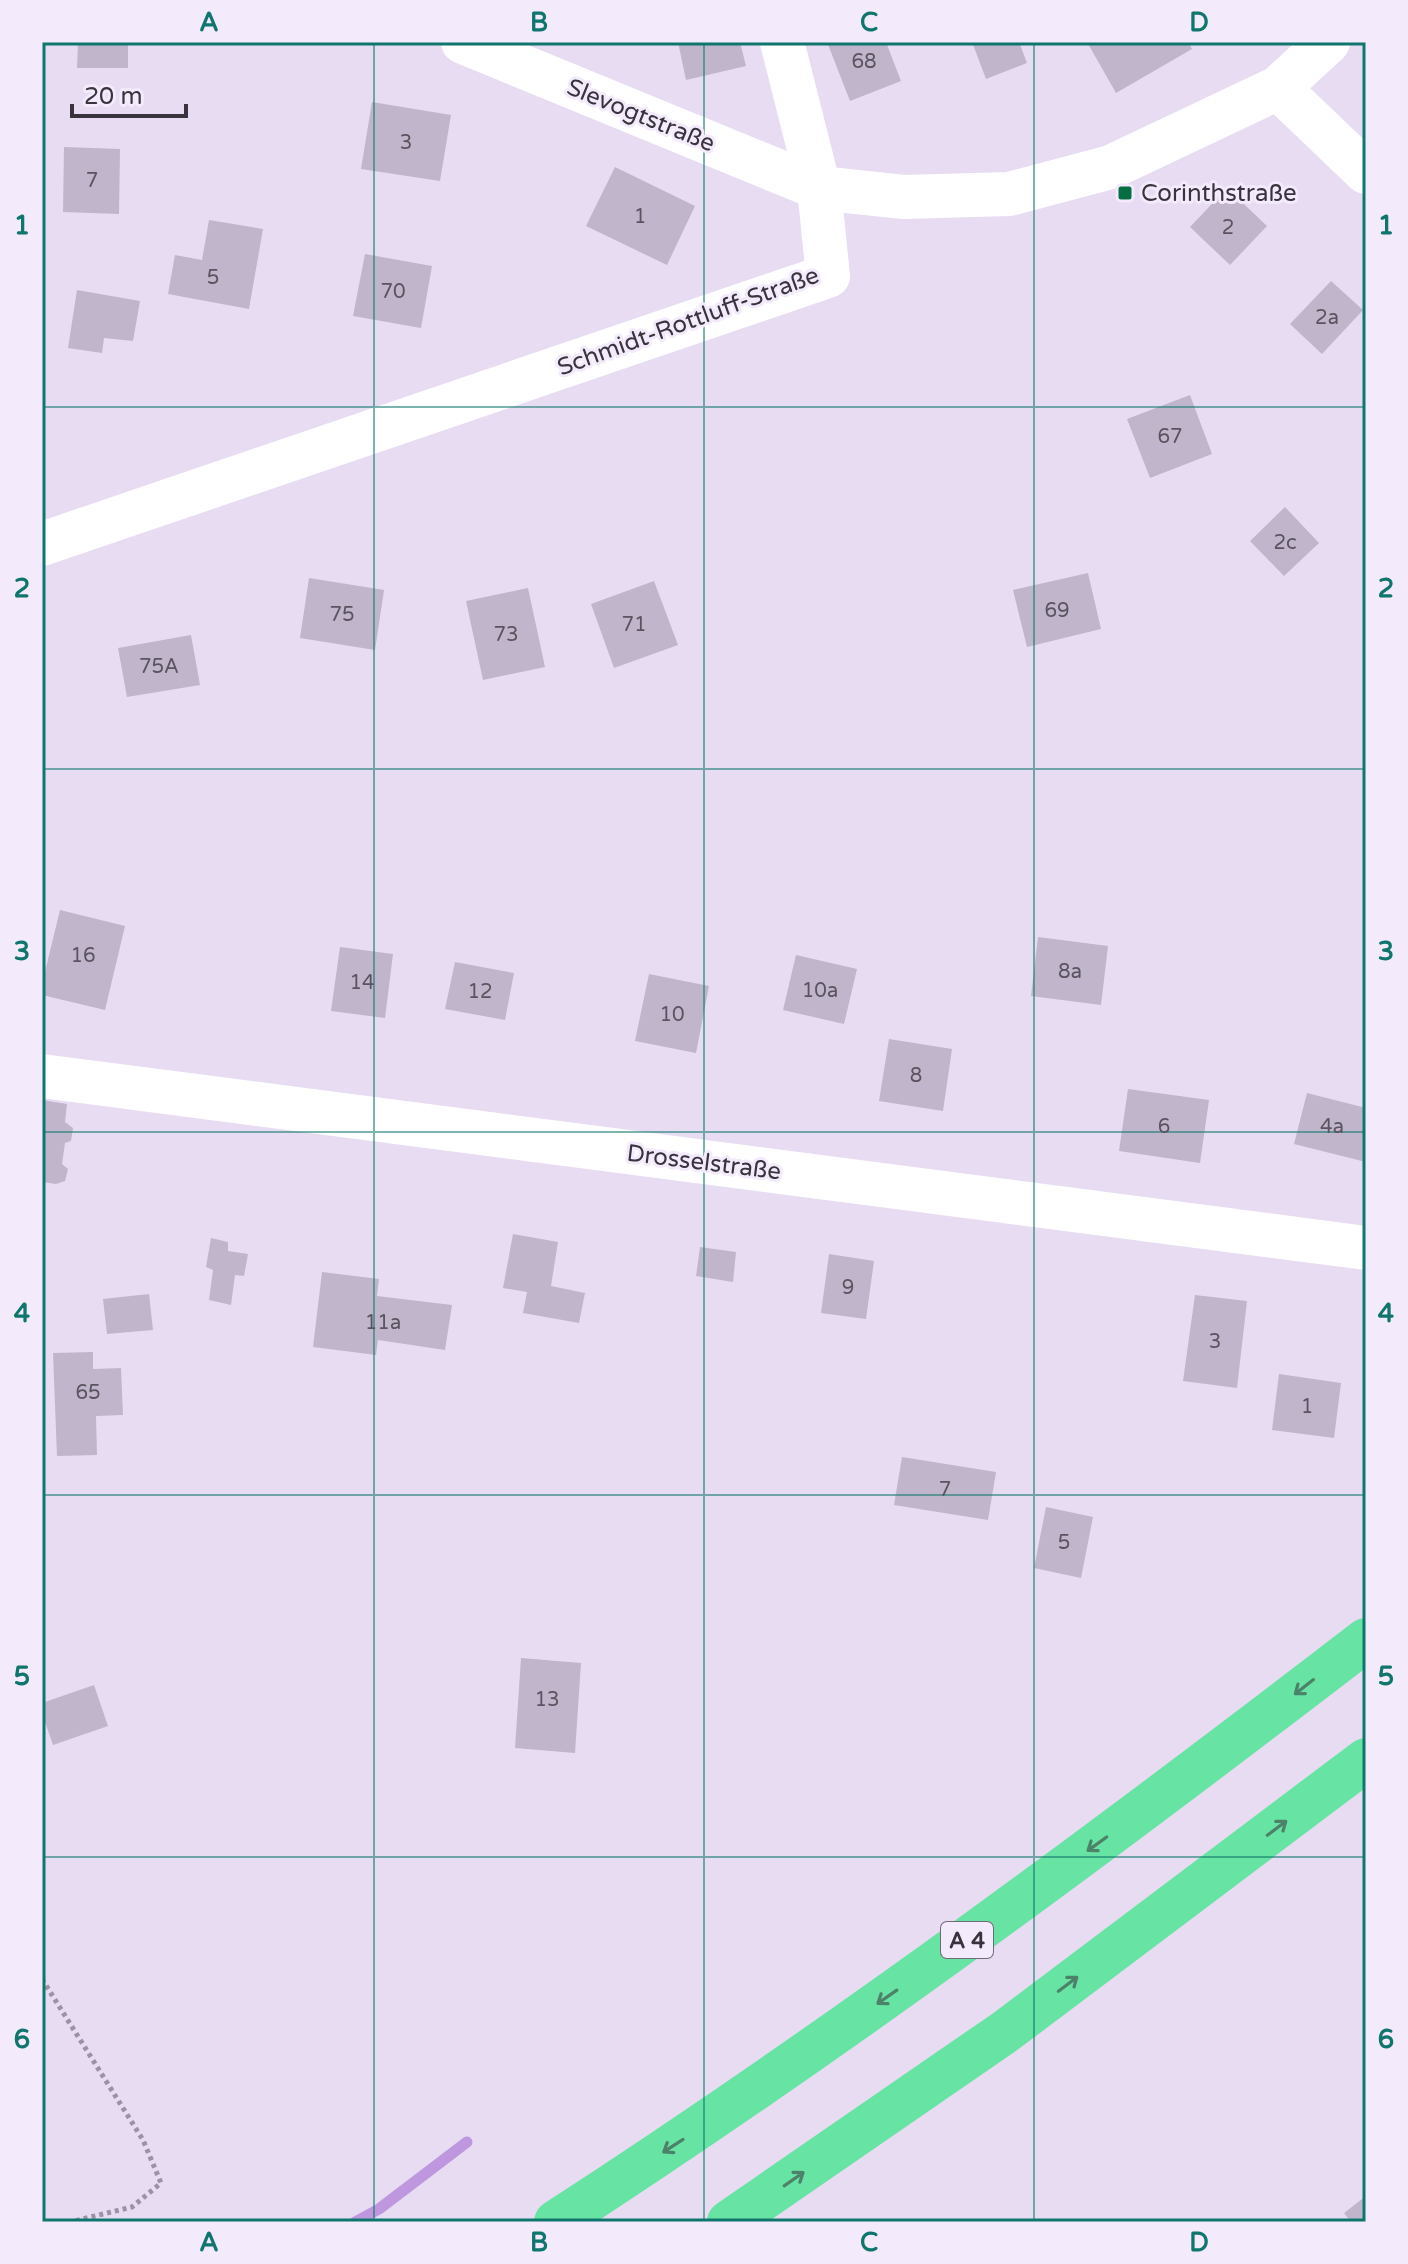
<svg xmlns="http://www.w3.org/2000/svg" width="1408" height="2264" font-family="'Varela Round',sans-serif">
  <rect width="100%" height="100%" fill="#e7dcf2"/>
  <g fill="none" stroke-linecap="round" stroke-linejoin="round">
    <!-- stream -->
    <path stroke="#be97de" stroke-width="11" d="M355 2222 379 2209 467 2142"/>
  </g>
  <!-- building -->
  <path fill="#c1b5cb" d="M78 42H128V68H77Z
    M678 42H740L746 66 686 80Z
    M827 42H886L901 81 850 101Z
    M972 42H1019L1027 63 986 79Z
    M1087 42H1188L1192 49 1116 93Z
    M372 102 451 115 440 181 361 169Z
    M64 147 120 149 119 214 63 212Z
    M615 167 695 206 667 265 586 226Z
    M1227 188 1267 226 1230 265 1190 227Z
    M209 220 263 229 249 309 168 294 175 255 202 260Z
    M365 254 432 266 421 328 353 316Z
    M1331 281 1363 310 1322 354 1290 324Z
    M77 290 140 301 133 341 104 338 102 353 68 348Z
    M1190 395 1212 454 1150 478 1127 419Z
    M1285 507 1319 543 1284 576 1250 541Z
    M1088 573 1101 629 1027 647 1013 590Z
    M309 578 384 590 375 650 300 638Z
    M654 581 678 645 614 668 591 604Z
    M528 588 545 667 483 680 466 601Z
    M191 635 200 685 127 697 118 648Z
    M60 910 125 926 105 1010 42 995V984Z
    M1038 937 1108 946 1101 1005 1031 996Z
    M340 947 393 954 385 1018 331 1011Z
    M796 955 857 969 844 1024 783 1010Z
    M455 962 514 973 505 1020 445 1009Z
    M649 974 709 986 696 1053 635 1041Z
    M889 1039 952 1049 943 1111 879 1101Z
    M1128 1089 1209 1100 1200 1163 1119 1151Z
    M1307 1093 1366 1108V1162L1294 1144Z
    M42 1100 67 1104 65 1122 73 1128 71 1141 65 1143 62 1164 68 1169 65 1181 56 1184 42 1182Z
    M513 1234 558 1242 551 1286 585 1293 579 1323 523 1313 527 1292 503 1288Z
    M211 1238 228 1242V1251L248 1254 244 1276 235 1275 231 1305 209 1300 213 1270 206 1267Z
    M700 1247 736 1252 733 1282 696 1276Z
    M829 1254 874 1261 866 1319 821 1313Z
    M322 1272 379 1279 377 1296 452 1305 445 1350 378 1340 376 1355 313 1347Z
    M149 1294 153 1330 107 1334 103 1299Z
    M1195 1295 1247 1301 1237 1388 1183 1381Z
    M93 1352V1369L121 1368 123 1415 96 1416 97 1455 57 1456 53 1353Z
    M1279 1374 1341 1383 1334 1438 1272 1430Z
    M902 1457 996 1472 988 1520 894 1505Z
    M1046 1507 1093 1517 1081 1578 1034 1568Z
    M521 1658 581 1663 575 1753 515 1748Z
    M94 1685 108 1726 53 1745 42 1713V1703Z
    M1366 2196V2222H1351L1344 2213Z"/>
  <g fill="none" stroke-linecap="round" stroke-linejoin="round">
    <!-- path -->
    <path stroke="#9b92a3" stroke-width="5" stroke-dasharray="4 4" stroke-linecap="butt" d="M42 1979 143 2140 161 2183 132 2207 70 2222"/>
    <!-- minor -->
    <path stroke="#fff" stroke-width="44" d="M1278 88 1366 172
      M42 544 828 276 819 188 782 42
      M42 1076 1366 1248"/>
    <!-- tertiary -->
    <path stroke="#fff" stroke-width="44" d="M463 42 819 188 904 197 1009 194 1111 167 1278 88 1328 42"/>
    <!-- motorway -->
    <path stroke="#67e3a3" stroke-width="44" d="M556 2222C835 2041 1102 1843 1366 1640
      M729 2222 1006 2031 1366 1760"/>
  </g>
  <!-- one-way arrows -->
  <defs><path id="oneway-shaft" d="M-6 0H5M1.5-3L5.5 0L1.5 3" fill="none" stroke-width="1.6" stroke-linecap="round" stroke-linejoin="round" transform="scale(2)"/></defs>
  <g stroke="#4d826a">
    <use href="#oneway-shaft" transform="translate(1304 1687) rotate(142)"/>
    <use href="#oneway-shaft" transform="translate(1277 1828) rotate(-37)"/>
    <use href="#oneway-shaft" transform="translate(1097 1844) rotate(144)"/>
    <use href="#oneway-shaft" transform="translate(1068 1984) rotate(-37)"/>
    <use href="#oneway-shaft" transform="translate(887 1997) rotate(145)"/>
    <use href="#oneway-shaft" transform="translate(673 2146) rotate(147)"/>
    <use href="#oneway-shaft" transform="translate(794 2179) rotate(-35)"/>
  </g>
  <!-- grid -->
  <path fill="none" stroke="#0f766e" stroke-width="2" stroke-opacity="0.55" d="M374 42V2222M704 42V2222M1034 42V2222M42 407H1366M42 769H1366M42 1132H1366M42 1495H1366M42 1857H1366"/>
  <!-- markers -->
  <rect fill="#076e44" stroke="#f3eafc" stroke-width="3" x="1117" y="185" width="16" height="16" rx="4"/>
  <g text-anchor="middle" stroke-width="6" stroke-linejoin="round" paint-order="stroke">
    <!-- number labels -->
    <g font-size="20" fill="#5a5460">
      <text x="864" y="68">68</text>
      <text x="406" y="149">3</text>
      <text x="92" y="187">7</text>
      <text x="640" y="223">1</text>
      <text x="1228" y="234">2</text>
      <text x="213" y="284">5</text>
      <text x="393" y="298">70</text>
      <text x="1327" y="324">2a</text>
      <text x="1170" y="443">67</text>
      <text x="1285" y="549">2c</text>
      <text x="1057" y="617">69</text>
      <text x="342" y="621">75</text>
      <text x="634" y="631">71</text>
      <text x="506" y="641">73</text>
      <text x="159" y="673">75A</text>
      <text x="83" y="962">16</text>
      <text x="1070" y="978">8a</text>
      <text x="362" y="989">14</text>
      <text x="820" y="997">10a</text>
      <text x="480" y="998">12</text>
      <text x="672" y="1021">10</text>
      <text x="916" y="1082">8</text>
      <text x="1164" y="1133">6</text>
      <text x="1332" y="1133">4a</text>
      <text x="848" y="1294">9</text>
      <text x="383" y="1329">11a</text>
      <text x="1215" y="1348">3</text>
      <text x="88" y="1399">65</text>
      <text x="1307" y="1413">1</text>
      <text x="945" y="1496">7</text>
      <text x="1064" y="1549">5</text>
      <text x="547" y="1706">13</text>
    </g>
    <!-- shield labels -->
    <rect fill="#f3eafc" stroke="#706a76" stroke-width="2" x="941" y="1922" width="52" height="36" rx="6"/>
    <g font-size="22" font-weight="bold" fill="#38333c">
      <text x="967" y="1948">A 4</text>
    </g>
    <!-- street labels -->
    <g font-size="24" fill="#38333c" stroke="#f3eafc">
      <text transform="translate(641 115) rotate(22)" y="8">Slevogtstraße</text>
      <text transform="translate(688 321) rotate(-20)" y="8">Schmidt-Rottluff-Straße</text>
      <text transform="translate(704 1162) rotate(7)" y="8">Drosselstraße</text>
    </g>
    <!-- poi labels -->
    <g font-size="24" fill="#38333c" stroke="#f3eafc" text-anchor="start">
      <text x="1141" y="201">Corinthstraße</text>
    </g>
  </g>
  <!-- border -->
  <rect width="1408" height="2264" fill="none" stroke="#f3eafc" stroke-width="88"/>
  <!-- scale -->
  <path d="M72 104v12h114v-12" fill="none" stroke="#38333c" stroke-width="4"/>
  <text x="84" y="104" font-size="24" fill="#38333c" stroke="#f3eafc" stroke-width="6" paint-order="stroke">20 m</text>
  <rect x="44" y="44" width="1320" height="2176" fill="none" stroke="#0f766e" stroke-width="3"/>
  <g font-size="26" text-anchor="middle" font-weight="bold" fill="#0f766e">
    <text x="209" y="31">A</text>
    <text x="539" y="31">B</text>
    <text x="869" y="31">C</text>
    <text x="1199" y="31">D</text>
    <text x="22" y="234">1</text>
    <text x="1386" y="234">1</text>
    <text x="22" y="597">2</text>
    <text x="1386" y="597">2</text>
    <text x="22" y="960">3</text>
    <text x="1386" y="960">3</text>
    <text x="22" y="1322">4</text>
    <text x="1386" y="1322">4</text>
    <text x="22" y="1685">5</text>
    <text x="1386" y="1685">5</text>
    <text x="22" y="2048">6</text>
    <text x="1386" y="2048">6</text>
    <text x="209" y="2251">A</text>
    <text x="539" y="2251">B</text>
    <text x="869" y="2251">C</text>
    <text x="1199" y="2251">D</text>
  </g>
</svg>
